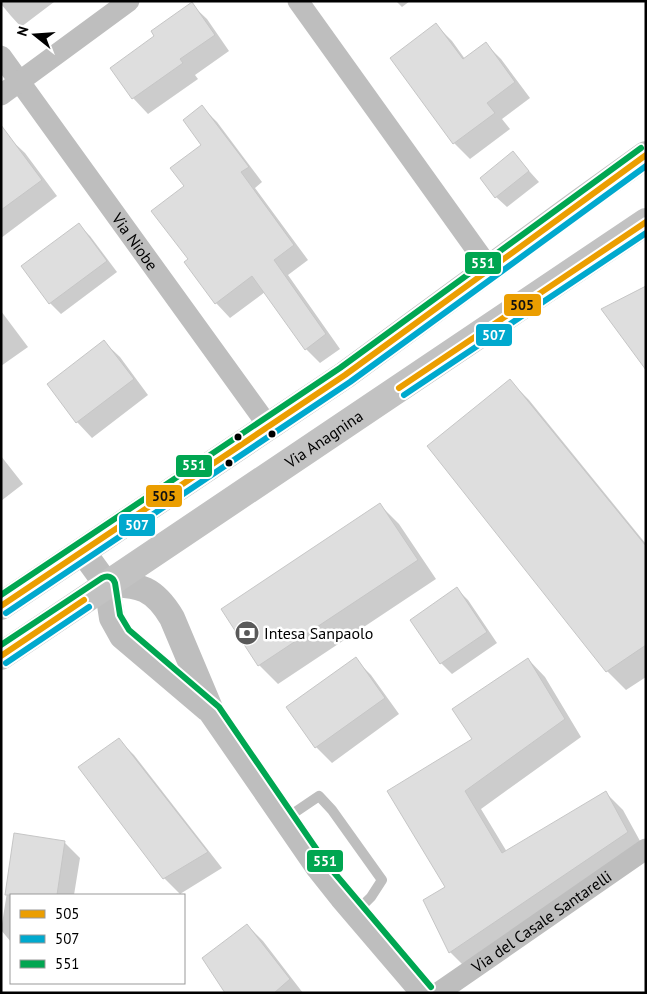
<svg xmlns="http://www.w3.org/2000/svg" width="647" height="994" font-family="'PT Sans',sans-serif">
  <rect width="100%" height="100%" fill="#fff"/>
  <!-- shadow -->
  <path fill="#0003" d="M1 1H54V2L21 27 11 16 1 4Z
    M396 1H410L402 7Z
    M191 4 207 19 229 51 195 75 198 79 148 114 133 98 156 36Z
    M436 25 452 41 465 59 486 44 501 59 530 98 502 119 510 129 470 159 454 143 392 58Z
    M202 107 217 122 262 182 255 188 308 260 288 275 340 349 320 363 306 349 265 292 230 318 216 303 190 259 185 186 203 145Z
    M9 138 25 153 57 196 1 238V144Z
    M513 153 539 182 507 207 496 197Z
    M79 225 90 236 117 272 61 314 50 303Z
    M1 311 28 347 1 366Z
    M104 342 120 357 148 395 92 438 77 422Z
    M510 381 529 400 646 544V677L626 690 607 671Z
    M1 456 23 484 1 501Z
    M380 505 399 524 436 579 278 684 259 665Z
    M457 589 468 600 497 643 452 674 441 663Z
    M355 659 371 675 399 714 332 763 316 747 288 708Z
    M528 659 545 677 581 737 481 809 507 852 606 793 623 810 645 850 468 970 450 952 447 888 474 740Z
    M119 740 134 755 222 868 180 894 164 878Z
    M16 835 64 842 80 858 74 895H11V942L1 930Z
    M247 925 263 941 303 993H226Z"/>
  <!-- building -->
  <path fill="#dedede" stroke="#c6c6c6" d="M192 2 215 35 180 59 183 63 132 99 110 68 154 36 151 31Z
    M436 23 463 59 486 42 515 82 487 103 495 113 453 144 390 58Z
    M202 105 249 167 241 172 294 245 274 260 326 334 305 350 252 276 215 304 184 262 188 259 151 211 184 186 170 168 201 145 183 120Z
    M1 125 42 180 1 210Z
    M513 151 529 171 495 198 480 178Z
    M79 223 107 261 49 304 21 266Z
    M646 286V370L601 309Z
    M104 340 134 379 76 423 47 384Z
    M510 379 646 546V645L606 672 427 446Z
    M380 503 418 560 258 666 221 609Z
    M457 587 487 632 440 664 410 620Z
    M356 657 385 698 315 748 286 707Z
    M528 658 565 719 465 791 502 853 606 791 628 832 449 953 423 900 445 887 387 791 472 739 452 709Z
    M119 738 208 852 163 879 78 767Z
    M14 833 65 841 57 895H5Z
    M247 924 290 979 274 993H225L202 958Z"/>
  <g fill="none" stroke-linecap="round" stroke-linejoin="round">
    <!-- service -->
    <path stroke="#bebebe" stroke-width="10" d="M285 819 319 796 332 810 382 880 371 897 356 912"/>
    <!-- minor -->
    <g stroke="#bebebe" stroke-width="21">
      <path d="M298 1 490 269"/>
      <path id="s1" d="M1 56 269 427"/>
      <path d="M1 95 129 1"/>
      <path id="s2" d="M438 993 646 849"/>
    </g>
    <!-- tertiary -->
    <path stroke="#bebebe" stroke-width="26" d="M83 552 107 585 112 618 122 636 208 709
      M107 585C139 583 155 589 172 618L212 713 319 868 342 897 424 993"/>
    <!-- secondary -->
    <g stroke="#c2c2c2" stroke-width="28">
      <path d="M1 606 345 375 579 203 646 155"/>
      <path id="s3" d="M1 656 646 222"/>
    </g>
    <defs>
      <path id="bus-1" d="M399 388 646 222
        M1 606 345 375 646 155
        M1 656 84 600"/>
      <path id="bus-2" d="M404 395 646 233
        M6 613 350 382 646 166
        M6 663 89 607"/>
      <path id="bus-3" d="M1 595 340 368 641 148
        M1 645 102 578C108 575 113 577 115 583L120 615 129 630 219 707 326 863 431 987"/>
    </defs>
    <!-- bus-1 casing -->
    <use href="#bus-1" stroke="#fff" stroke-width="10"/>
    <!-- bus-2 casing -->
    <use href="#bus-2" stroke="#fff" stroke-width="10"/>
    <!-- bus-3 casing -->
    <use href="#bus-3" stroke="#fff" stroke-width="10"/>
    <!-- bus-1 -->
    <use href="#bus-1" stroke="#eb9e00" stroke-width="6"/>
    <!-- bus-2 -->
    <use href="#bus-2" stroke="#00a9ce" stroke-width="6"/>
    <!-- bus-3 -->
    <use href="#bus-3" stroke="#00a651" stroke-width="6"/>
  </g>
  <!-- icons -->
  <defs>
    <symbol id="bank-disc" viewBox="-11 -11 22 22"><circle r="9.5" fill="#595959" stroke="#fff"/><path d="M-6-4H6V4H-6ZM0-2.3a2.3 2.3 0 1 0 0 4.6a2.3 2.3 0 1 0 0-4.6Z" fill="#fff"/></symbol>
  </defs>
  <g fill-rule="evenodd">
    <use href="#bank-disc" x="233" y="619" width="28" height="28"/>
  </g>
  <!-- markers -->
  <g fill="#000" stroke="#fff" stroke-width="2">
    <circle cx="272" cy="434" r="4.5"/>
    <circle cx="238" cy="437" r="4.5"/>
    <circle cx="229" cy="463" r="4.5"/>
  </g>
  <g text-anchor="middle" stroke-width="5" stroke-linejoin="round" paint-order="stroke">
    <!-- street labels -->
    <g font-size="16" fill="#000" stroke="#fff">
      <text dy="6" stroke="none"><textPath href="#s1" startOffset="229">Via Niobe</textPath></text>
      <text dy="6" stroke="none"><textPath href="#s3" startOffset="389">Via Anagnina</textPath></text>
      <text dy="6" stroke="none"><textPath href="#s2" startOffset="126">Via del Casale Santarelli</textPath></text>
    </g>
    <!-- poi labels -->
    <g font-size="16" fill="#000" stroke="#fff" text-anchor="start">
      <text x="264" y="639">Intesa Sanpaolo</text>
    </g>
  </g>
  <g stroke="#fff" stroke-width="2">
    <rect x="464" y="251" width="38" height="24" rx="5" fill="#00a651"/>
    <rect x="503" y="293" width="39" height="24" rx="5" fill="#eb9e00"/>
    <rect x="475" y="323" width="38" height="24" rx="5" fill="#00a9ce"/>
    <rect x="175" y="454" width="38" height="24" rx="5" fill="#00a651"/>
    <rect x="145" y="484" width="38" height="24" rx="5" fill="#eb9e00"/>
    <rect x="118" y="513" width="38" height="24" rx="5" fill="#00a9ce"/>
    <rect x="306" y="849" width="38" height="24" rx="5" fill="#00a651"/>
  </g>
  <g font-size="14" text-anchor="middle" font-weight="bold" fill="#fff">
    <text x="483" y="268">551</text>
    <text x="494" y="340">507</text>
    <text x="194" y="470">551</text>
    <text x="137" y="530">507</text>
    <text x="325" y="866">551</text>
  </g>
  <g font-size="14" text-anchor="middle" font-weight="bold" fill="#111">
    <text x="522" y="310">505</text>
    <text x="164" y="501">505</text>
  </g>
  <!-- border -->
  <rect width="647" height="994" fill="none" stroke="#000000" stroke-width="5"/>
  <!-- legend -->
  <rect x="10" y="894" width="175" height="90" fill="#ffffff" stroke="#999999"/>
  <rect x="20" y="910" width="25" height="8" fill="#eb9e00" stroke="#999999"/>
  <text x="55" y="919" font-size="15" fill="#000000">505</text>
  <rect x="20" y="935" width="25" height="8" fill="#00a9ce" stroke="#999999"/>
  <text x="55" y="944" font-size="15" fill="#000000">507</text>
  <rect x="20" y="960" width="25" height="8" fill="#00a651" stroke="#999999"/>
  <text x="55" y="969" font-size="15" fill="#000000">551</text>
  <!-- north arrow -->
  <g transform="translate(35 35) rotate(287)" stroke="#ffffff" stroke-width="4" paint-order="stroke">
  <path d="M0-4L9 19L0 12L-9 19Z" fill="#000000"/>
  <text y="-8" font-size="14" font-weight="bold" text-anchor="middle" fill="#000000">N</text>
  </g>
</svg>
